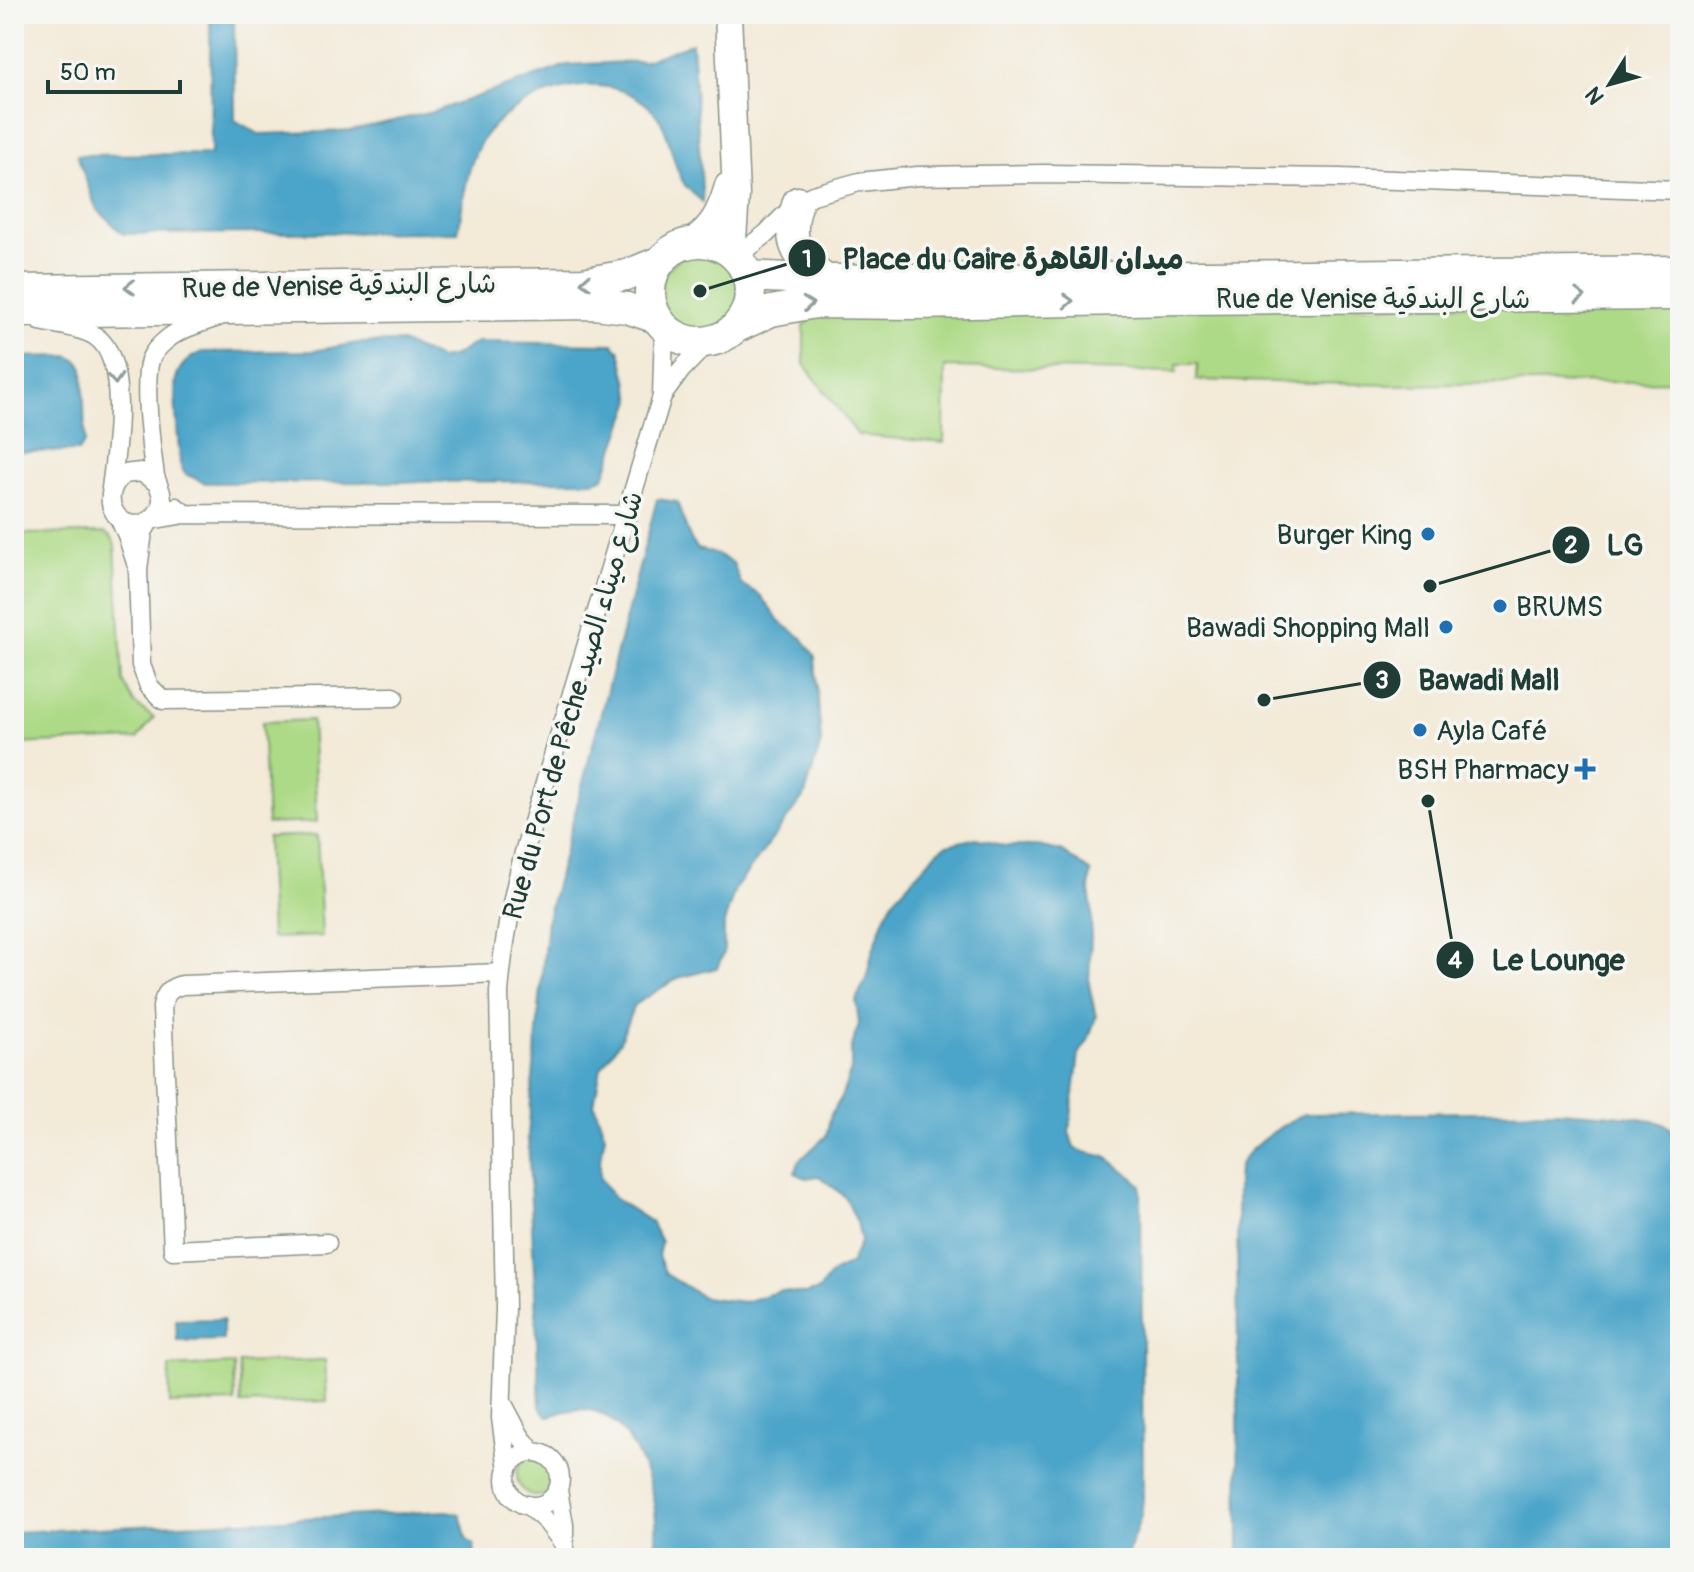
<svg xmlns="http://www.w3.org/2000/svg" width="1694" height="1572" font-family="Pangolin,'Playpen Sans Arabic',sans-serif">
  <rect width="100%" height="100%" fill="#f6f6f2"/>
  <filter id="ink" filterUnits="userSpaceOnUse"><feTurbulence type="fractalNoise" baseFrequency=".0125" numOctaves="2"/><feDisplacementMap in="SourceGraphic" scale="16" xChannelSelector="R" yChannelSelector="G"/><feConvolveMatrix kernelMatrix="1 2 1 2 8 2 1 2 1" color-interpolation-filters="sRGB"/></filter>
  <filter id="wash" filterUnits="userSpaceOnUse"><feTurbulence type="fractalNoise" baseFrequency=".006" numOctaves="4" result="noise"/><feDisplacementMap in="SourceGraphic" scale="32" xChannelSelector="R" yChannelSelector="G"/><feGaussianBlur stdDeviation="1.8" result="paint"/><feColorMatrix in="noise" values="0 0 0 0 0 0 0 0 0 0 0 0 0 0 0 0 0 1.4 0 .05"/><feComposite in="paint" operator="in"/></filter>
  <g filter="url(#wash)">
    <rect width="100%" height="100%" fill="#f3ead8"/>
    <!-- green -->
    <path fill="#adda86" stroke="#668c5d" stroke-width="2" d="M661 292a39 39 0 1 1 78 0a39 39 0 1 1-78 0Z
      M1680 303V381L1393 385 1196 380 1198 364H1177V372L945 367 944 443 858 435 804 364V326L818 310Z
      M105 533 112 538 115 546 123 681 134 703 154 718 137 739 14 744V534Z
      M312 720 317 822 267 824 262 722Z
      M317 835 322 936 271 938 267 837Z
      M325 1360 327 1401 241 1404 239 1363Z
      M234 1364 235 1402 170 1404 169 1367Z
      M517 1475a21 21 0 1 1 42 0a21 21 0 1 1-42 0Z"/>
    <!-- water -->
    <path fill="#4ca4c9" stroke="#36707e" stroke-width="2" d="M210 14H234L235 120 259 134 349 131 436 111 567 65 645 61 692 43 703 202C696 196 686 189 682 180 671 160 670 131 655 113 612 64 525 88 487 133 466 160 464 199 458 232L123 234 96 208 77 155 211 154Z
      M401 342 440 359 454 356 477 342 613 344 620 351 632 400 604 477 594 481 205 483 185 474 180 464C179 443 173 397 176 379 179 366 190 357 202 352L312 351 358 343Z
      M69 356 78 361 83 368 85 442 78 451 14 452V357Z
      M657 499 677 502 691 540 698 549 714 553 733 563 741 584 760 595 780 622 802 638 815 656 821 743 805 795 735 889 724 923V953L717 968 678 978 634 1005 620 1041 601 1068 594 1104 605 1135 600 1161V1178L614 1198 651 1222 661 1242 658 1256 666 1274 703 1297 744 1302 780 1291 805 1294 819 1290 831 1274 851 1263 861 1240 857 1222 845 1197 820 1176 806 1178 795 1173 799 1161 826 1136 831 1114 840 1100 851 1070V1050L859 1024 856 1000 866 979 872 953 886 914 894 899 938 851 947 845 976 838 1005 846H1037L1061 851 1091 872 1089 890 1092 910 1089 984 1096 1017 1088 1040 1079 1054 1069 1132 1074 1147C1085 1154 1093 1153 1105 1157 1111 1159 1135 1180 1141 1185L1143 1499 1141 1516 1126 1558H652C667 1518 642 1435 602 1414 584 1405 566 1410 548 1417L540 1407 528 1135 547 919Z
      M1560 1111C1580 1113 1661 1115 1671 1129 1672 1130 1675 1140 1675 1141L1678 1558H1239L1237 1194C1237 1183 1236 1171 1242 1161 1251 1146 1288 1120 1305 1114Z
      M223 1319V1340L177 1341 176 1320Z
      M447 1511 460 1514 467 1540 474 1545 475 1558H14V1532Z"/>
  </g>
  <g filter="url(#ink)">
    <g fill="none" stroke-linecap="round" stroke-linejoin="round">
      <defs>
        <path id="minor" d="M736 257 766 234 798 202 813 195 859 182 918 176 1045 174 1340 178 1680 190
          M40 321C57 325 81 327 95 336 130 358 116 452 111 488
          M662 396 681 370 708 342
          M156 482 141 472 124 474C93 498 122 539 150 520 157 516 162 507 162 499 162 491 157 484 155 476 151 450 143 384 150 360 153 353 159 346 165 341 179 328 203 323 220 316
          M185 514 628 515
          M119 518 127 535 138 569 143 532 150 520 185 514 176 507
          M138 569 141 665 149 686 163 700 394 697
          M327 1243 173 1250 162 1007C164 995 170 987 183 985L501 973
          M503 1404 520 1436 532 1451
          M506 1479a27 27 0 1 1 54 0a27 27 0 1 1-54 0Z
          M508 1470 501 1418 505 1308 499 992C503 944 512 897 525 849L662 396 664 328
          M558 1490 564 1525V1558
          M528 1505 547 1522 563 1543"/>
        <path id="secondary" d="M728 14 736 195 732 254
          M693 241C714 226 721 210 728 186"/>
        <path id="primary" d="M798 202C786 239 794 257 826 280
          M650 292a50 50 0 1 1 100 0a50 50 0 1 1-100 0Z
          M747 276 826 280 1680 271
          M14 290 583 283 627 275 661 261
          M14 312 595 304 627 308 657 318
          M735 328 771 311 815 303 915 304 1182 299 1680 295"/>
      </defs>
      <!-- minor casing -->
      <use href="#minor" stroke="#899486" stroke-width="21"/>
      <!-- secondary casing -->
      <use href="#secondary" stroke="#899486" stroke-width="29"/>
      <!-- primary casing -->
      <use href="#primary" stroke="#899486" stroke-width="33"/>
      <!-- minor -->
      <use href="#minor" stroke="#fff" stroke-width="18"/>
      <!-- secondary -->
      <use href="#secondary" stroke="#fff" stroke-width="26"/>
      <!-- primary -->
      <use href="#primary" stroke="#fff" stroke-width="30"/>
    </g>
    <!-- one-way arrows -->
    <defs><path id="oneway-chevron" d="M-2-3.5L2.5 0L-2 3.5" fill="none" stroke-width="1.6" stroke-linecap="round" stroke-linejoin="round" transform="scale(2)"/></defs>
    <g stroke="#8f9e9a">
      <use href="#oneway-chevron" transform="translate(586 282) rotate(176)"/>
      <use href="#oneway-chevron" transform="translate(130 287) rotate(179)"/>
      <use href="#oneway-chevron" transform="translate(1580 296) rotate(-1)"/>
      <use href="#oneway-chevron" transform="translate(1068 301) rotate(-2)"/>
      <use href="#oneway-chevron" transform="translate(808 304) rotate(-6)"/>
      <use href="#oneway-chevron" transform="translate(115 379) rotate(86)"/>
    </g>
  </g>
  <!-- markers -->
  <g fill="#1f6fb2" stroke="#f6f6f2" stroke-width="3">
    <circle cx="1428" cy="534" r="8"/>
    <circle cx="1500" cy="606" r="8"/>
    <circle cx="1446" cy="627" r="8"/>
    <circle cx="1420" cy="730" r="8"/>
    <path d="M1581 757h8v8h8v8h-8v8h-8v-8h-8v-8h8z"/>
  </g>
  <g text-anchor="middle" stroke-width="7" stroke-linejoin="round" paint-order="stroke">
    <!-- street labels -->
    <g font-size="28" fill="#1f3d34" stroke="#f6f6f2">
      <text transform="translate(339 285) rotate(-1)" y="10">Rue de Venise شارع البندقية</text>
      <text x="1373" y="308">Rue de Venise شارع البندقية</text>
      <text transform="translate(572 705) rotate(-74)" y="10">Rue du Port de Pêche شارع ميناء الصيد</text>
    </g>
    <!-- poi labels -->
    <g font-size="28" fill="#1f3d34" stroke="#f6f6f2" text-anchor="end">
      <text x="1412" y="544">Burger King</text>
      <text x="1516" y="616" text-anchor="start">BRUMS</text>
      <text x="1430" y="637">Bawadi Shopping Mall</text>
      <text x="1436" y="740" text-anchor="start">Ayla Café</text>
      <text x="1569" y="779">BSH Pharmacy</text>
    </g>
  </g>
  <!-- callouts -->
  <path fill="none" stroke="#1f3d34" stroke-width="3" d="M700 291L807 258M1430 586L1571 545M1264 700L1382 680M1428 801L1455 960"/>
  <g fill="#1f3d34" stroke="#f6f6f2" stroke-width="3">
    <circle cx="700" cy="291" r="8"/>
    <circle cx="1430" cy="586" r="8"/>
    <circle cx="1264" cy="700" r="8"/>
    <circle cx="1428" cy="801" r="8"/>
    <circle cx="807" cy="258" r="20"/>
    <circle cx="1571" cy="545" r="20"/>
    <circle cx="1382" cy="680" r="20"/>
    <circle cx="1455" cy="960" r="20"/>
  </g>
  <g font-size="24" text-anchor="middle" font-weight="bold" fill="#fff">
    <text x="807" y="267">1</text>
    <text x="1571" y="553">2</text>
    <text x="1382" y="688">3</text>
    <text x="1455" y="968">4</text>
  </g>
  <g font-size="30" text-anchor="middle" font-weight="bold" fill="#1f3d34" stroke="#f6f6f2" stroke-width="7" stroke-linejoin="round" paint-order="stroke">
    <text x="1013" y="269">Place du Caire ميدان القاهرة</text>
    <text x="1625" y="555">LG</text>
    <text x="1489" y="690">Bawadi Mall</text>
    <text x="1558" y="970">Le Lounge</text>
  </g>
  <!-- margin -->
  <rect width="1694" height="1572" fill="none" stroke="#f6f6f2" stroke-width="48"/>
  <!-- north arrow -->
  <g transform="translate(1610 84) rotate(233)" stroke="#f6f6f2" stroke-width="6" paint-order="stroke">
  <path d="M0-6L14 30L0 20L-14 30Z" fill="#1f3d34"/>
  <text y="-12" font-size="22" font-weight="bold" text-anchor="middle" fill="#1f3d34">N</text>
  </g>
  <!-- scale -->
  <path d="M48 80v12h132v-12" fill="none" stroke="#1f3d34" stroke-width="4"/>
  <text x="60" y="80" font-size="24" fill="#1f3d34" stroke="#f6f6f2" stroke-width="6" paint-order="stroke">50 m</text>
</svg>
